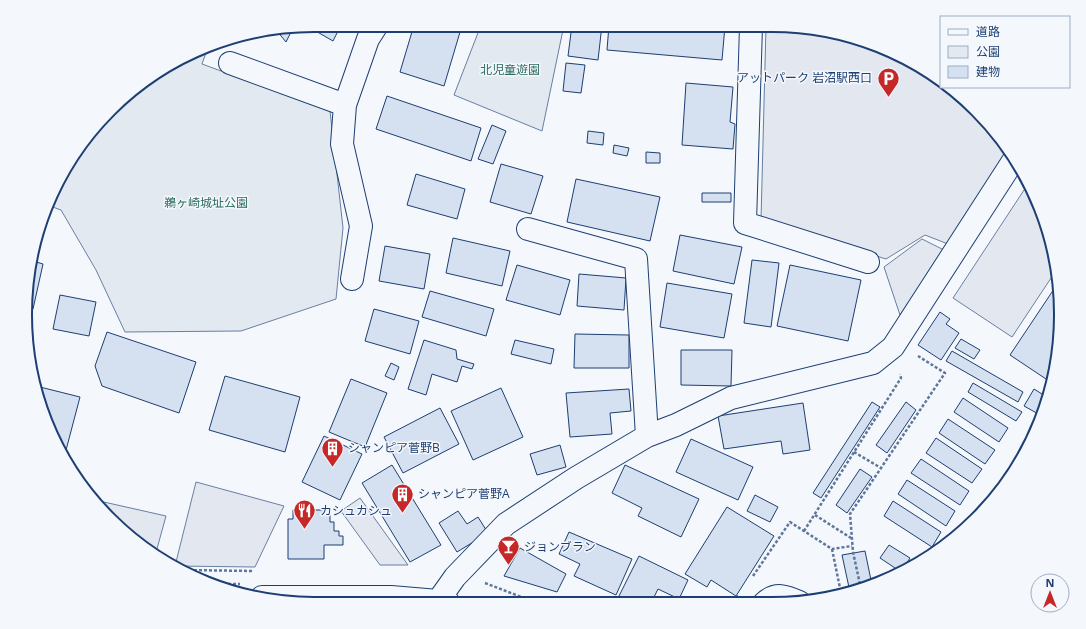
<svg xmlns="http://www.w3.org/2000/svg" width="1086" height="629" font-family="'Open Sans','Noto Sans JP',sans-serif">
  <rect width="100%" height="100%" fill="#f4f7fb"/>
  <!-- green -->
  <path fill="#e3e9f0" stroke="#687fa3" d="M481 25H564L542 131 454 95Z
    M208 47 202 64 330 111 343 228 336 299 241 331 125 332 96 270 61 210 50 206 74 153 138 85Z"/>
  <!-- parking -->
  <path fill="#e3e8f0" stroke="#687fa3" d="M766 26H791L865 40 932 74 941 81V87H948L976 110 1009 149 948 244 925 235 886 259 761 220Z
    M1028 184 1039 204 1055 258 1057 269 1012 337 953 298Z
    M922 239 944 250 900 315 884 267Z
    M196 482 284 506 255 567 175 566Z
    M360 498 408 565H380L341 511Z
    M95 500 166 516 155 556 154 555Z"/>
  <!-- building -->
  <path fill="#d5e0f0" stroke="#1d3f73" d="M314 25H341L333 41 307 26Z
    M414 25H438L460 32 444 86 400 72Z
    M572 25H602L598 60 568 56Z
    M609 25 725 26 722 60 607 50Z
    M293 28 286 42 277 31Z
    M566 63 585 65 581 93 563 91Z
    M686 83 733 87 730 122 735 124 733 149 682 145Z
    M387 96 481 128 471 161 376 129Z
    M492 125 506 131 493 164 478 159Z
    M588 131 604 133 603 145 587 143Z
    M614 145 629 148 627 156 613 153Z
    M646 152 660 153V163H646Z
    M501 164 543 176 531 214 490 202Z
    M416 174 465 189 457 219 407 205Z
    M576 179 660 197 650 241 567 222Z
    M702 193H731V202H702Z
    M680 235 742 247 734 284 673 271Z
    M453 238 510 251 502 286 446 273Z
    M385 246 430 254 424 289 379 281Z
    M752 260 779 263 771 327 744 323Z
    M33 261 43 264 33 309 28 308Z
    M517 265 570 280 560 315 506 300Z
    M790 265 861 280 848 341 777 326Z
    M579 274 626 278 624 310 577 306Z
    M667 283 732 294 724 338 660 327Z
    M1058 283 1061 314 1055 371 1052 383 1010 355Z
    M430 291 494 309 486 336 422 317Z
    M60 295 96 302 89 336 53 329Z
    M374 309 419 321 410 354 365 341Z
    M940 312 950 319 946 324 959 333 941 360 918 345Z
    M107 332 196 362 179 413 102 386 95 366Z
    M575 334 629 335V368H574Z
    M961 339 980 350 974 359 955 348Z
    M424 340 456 350 457 359 474 364 472 369 462 366 457 382 432 374 426 395 408 389Z
    M515 340 554 349 551 364 511 354Z
    M681 350H732L731 386 681 385Z
    M952 351 1023 392 1018 402 946 361Z
    M391 363 399 367 394 380 385 376Z
    M225 376 300 397 285 452 209 430Z
    M351 379 387 393 365 447 329 432Z
    M973 383 1022 412 1016 421 968 392Z
    M36 386 80 397 65 454 40 408Z
    M501 388 523 437 473 460 451 411Z
    M629 389 631 411 610 413 612 434 570 437 566 393Z
    M1034 389 1047 397 1042 416 1024 406Z
    M963 398 1008 428 999 442 954 412Z
    M872 402 880 407 821 498 813 493Z
    M906 402 916 410 887 453 876 445Z
    M803 403 810 450 783 454 781 441 724 449 718 416Z
    M440 408 459 444 403 473 384 437Z
    M948 419 995 450 985 464 939 433Z
    M324 436 362 454 340 500 302 482Z
    M936 438 982 469 972 483 926 453Z
    M691 439 753 467 738 500 676 472Z
    M560 445 566 467 537 475 530 454Z
    M921 459 969 491 960 505 911 473Z
    M392 465 441 545 410 562 362 483Z
    M625 465 699 499 681 537 638 516 642 508 612 493Z
    M860 469 872 477 847 513 836 505Z
    M907 480 955 511 946 526 898 494Z
    M755 495 778 507 770 522 747 511Z
    M893 501 941 532 932 547 884 516Z
    M727 507 774 536 736 596 711 580 707 587 685 574Z
    M293 510H325V514H330V522H334V531H339V536H343V545H324V559H288V519H293Z
    M458 511 467 524 478 517 488 533 457 552 439 523Z
    M569 532 632 559 616 595 574 576 580 564 559 554Z
    M889 545 910 558 901 572 880 558Z
    M520 548 566 574 557 592 504 576Z
    M865 551 872 585 864 589 850 592 842 555Z
    M639 556 688 580 679 599 658 589 651 603H623L617 600Z"/>
  <g fill="none" stroke-linecap="round" stroke-linejoin="round">
    <defs>
      <path id="street" d="M751 26 745 223 868 262
        M230 63 345 105
        M528 229 636 259 647 436
        M352 279 361 226 342 144 345 105 368 39 377 25
        M438 601 455 577 506 524 576 478 647 436 676 425 731 398 873 363 893 347 1015 158
        M764 603C776 592 786 596 799 602"/>
      <path id="secondary" d="M262 597H391L438 601 449 603"/>
    </defs>
    <!-- street casing -->
    <use href="#street" stroke="#1d3f73" stroke-width="24"/>
    <!-- secondary casing -->
    <use href="#secondary" stroke="#1d3f73" stroke-width="24"/>
    <!-- path -->
    <path stroke="#5e769c" stroke-width="2.5" stroke-dasharray="3 2" stroke-linecap="butt" d="M854 452 881 468
      M815 515 851 538
      M804 531 901 378 900 374
      M832 549 841 593
      M184 570 253 571
      M753 576 790 522 832 549 852 546
      M485 583 537 603
      M213 584H240
      M861 589 853 552 850 514 945 373 918 356
      M474 597 498 603
      M711 603 739 596"/>
    <!-- street -->
    <use href="#street" stroke="#f4f7fb" stroke-width="22"/>
    <!-- secondary -->
    <use href="#secondary" stroke="#f4f7fb" stroke-width="22"/>
  </g>
  <!-- icons -->
  <defs>
    <symbol id="parking-pin" viewBox="-11 -11 22 30"><path d="M0 17L-7.5 6A9.5 9.5 0 1 1 7.5 6Z" fill="#c62828" stroke="#f4f7fb"/><path d="M-3.5-5.5H1a3.5 3.5 0 0 1 0 7H-1V5.5H-3.5ZM-1-3.4V-.6H.8a1.4 1.4 0 0 0 0-2.8Z" fill="#fff"/></symbol>
    <symbol id="building-pin" viewBox="-11 -11 22 30"><path d="M0 17L-7.5 6A9.5 9.5 0 1 1 7.5 6Z" fill="#c62828" stroke="#f4f7fb"/><path d="M-4-6H4V6H1V3H-1V6H-4ZM-2.5-4.3h1.7v1.8h-1.7ZM.8-4.3h1.7v1.8H.8ZM-2.5-1h1.7V.8h-1.7ZM.8-1h1.7V.8H.8Z" fill="#fff"/></symbol>
    <symbol id="restaurant-pin" viewBox="-11 -11 22 30"><path d="M0 17L-7.5 6A9.5 9.5 0 1 1 7.5 6Z" fill="#c62828" stroke="#f4f7fb"/><path d="M-5-6h1v4h1v-4h1v4h1v-4h1v5L-1.5 .5V6h-2V.5L-5-1ZM5-6V6H3V1.5H1.5Q1.5-4 5-6Z" fill="#fff"/></symbol>
    <symbol id="bar-pin" viewBox="-11 -11 22 30"><path d="M0 17L-7.5 6A9.5 9.5 0 1 1 7.5 6Z" fill="#c62828" stroke="#f4f7fb"/><path d="M-6-5H6L.8 .8V4.5H3.5V6h-7V4.5H-.8V.8Z" fill="#fff"/></symbol>
  </defs>
  <g fill-rule="evenodd">
    <use href="#parking-pin" x="876" y="66" width="25" height="34"/>
    <use href="#building-pin" x="320" y="436" width="25" height="34"/>
    <use href="#building-pin" x="390" y="482" width="25" height="34"/>
    <use href="#restaurant-pin" x="292" y="498" width="25" height="34"/>
    <use href="#bar-pin" x="496" y="534" width="25" height="34"/>
  </g>
  <g text-anchor="middle" stroke-width="3" stroke-linejoin="round" paint-order="stroke">
    <!-- park labels -->
    <g font-size="12" fill="#2c6c60" stroke="#f4f7fb">
      <text x="510" y="74">北児童遊園</text>
      <text x="206" y="207">鵜ヶ崎城址公園</text>
    </g>
    <!-- poi labels -->
    <g font-size="12" fill="#1d3f73" stroke="#f4f7fb" text-anchor="start">
      <text x="872" y="82" text-anchor="end">アットパーク 岩沼駅西口</text>
      <text x="348" y="452">シャンピア菅野B</text>
      <text x="418" y="498">シャンピア菅野A</text>
      <text x="320" y="515">カシュカシュ</text>
      <text x="524" y="551">ジョンブラン</text>
    </g>
  </g>
  <!-- crop -->
  <path d="M0 0H1086V629H0ZM314 32H772A282 282 0 0 1 1054 314V315A282 282 0 0 1 772 597H314A282 282 0 0 1 32 315V314A282 282 0 0 1 314 32Z" fill="#f4f7fb" fill-rule="evenodd"/>
  <path fill="none" stroke="#1d3f73" stroke-width="2" d="M314 32H772A282 282 0 0 1 1054 314V315A282 282 0 0 1 772 597H314A282 282 0 0 1 32 315V314A282 282 0 0 1 314 32Z"/>
  <!-- legend -->
  <rect x="940" y="16" width="130" height="72" fill="#f4f7fb" stroke="#9eadc5"/>
  <rect x="948" y="29" width="20" height="6" fill="#f4f7fb" stroke="#9eadc5"/>
  <text x="976" y="36" font-size="12" fill="#1d3f73">道路</text>
  <rect x="948" y="46" width="20" height="12" fill="#e3e9f0" stroke="#9eadc5"/>
  <text x="976" y="56" font-size="12" fill="#1d3f73">公園</text>
  <rect x="948" y="66" width="20" height="12" fill="#d5e0f0" stroke="#9eadc5"/>
  <text x="976" y="76" font-size="12" fill="#1d3f73">建物</text>
  <!-- north arrow -->
  <g transform="translate(1050 593)"><circle r="19" fill="#f4f7fb" stroke="#9eadc5"/>
  <path d="M0-3L7 15L0 10L-7 15Z" fill="#c62828"/>
  <text y="-6" font-size="11" font-weight="bold" text-anchor="middle" fill="#1d3f73">N</text>
  </g>
</svg>
